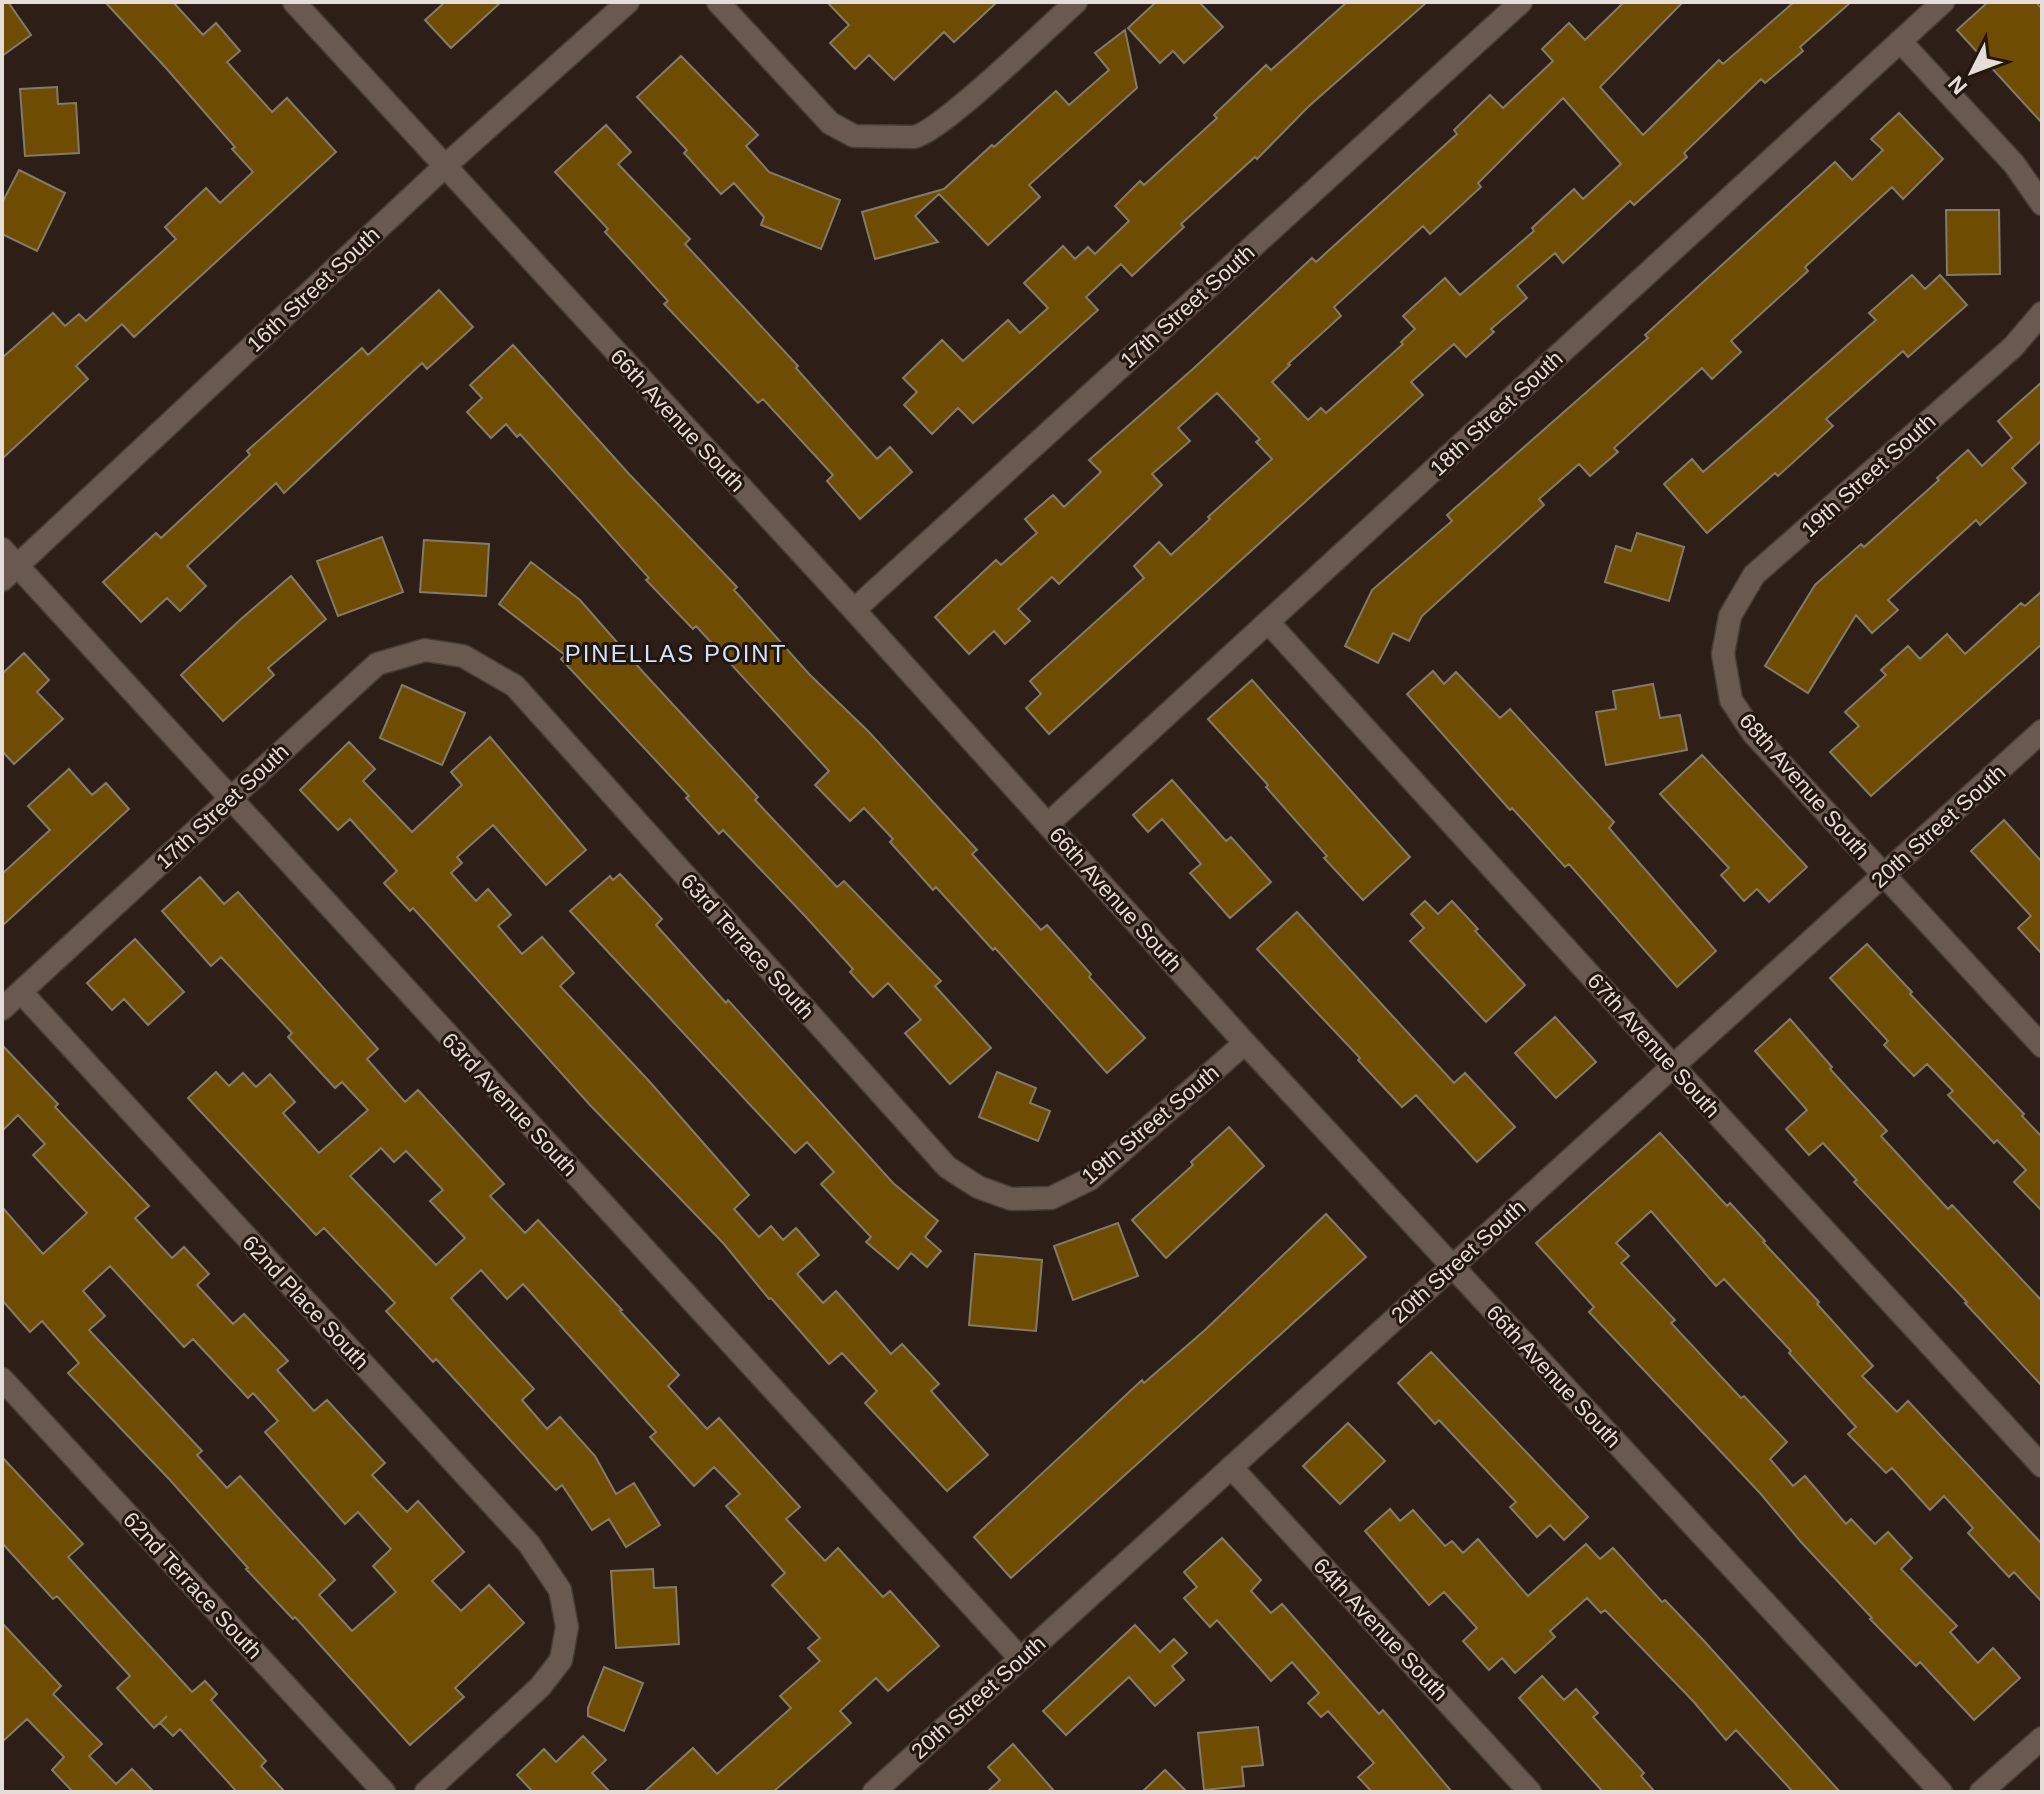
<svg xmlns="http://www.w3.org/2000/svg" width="2044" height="1794" font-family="Arial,sans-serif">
  <rect width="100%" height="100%" fill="#2d1f17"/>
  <!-- building -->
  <path fill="#6e4c02" stroke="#847a6a" stroke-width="2" fill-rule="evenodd" d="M2 2H8L31 35 2 56Z
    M105 2H173L203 35 216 23 240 51 227 62 272 112 287 98 336 152 134 337 122 324 76 366 88 379 2 459V358L53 313 65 326 79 314 86 321 176 239 165 227 206 188 220 203 253 172 232 149 235 147 166 68Z
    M445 2H501L451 48 425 20Z
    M827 2H997L954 42 944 32 894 80 869 55 855 69 830 43 849 25Z
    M1156 2H1199L1223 27 1184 63 1173 51 1160 63 1128 28Z
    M1347 2H1427L1308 107 1257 159 1255 157 1181 224 1184 227 1132 276 1121 264 1086 297 1098 310 973 423 958 408 932 434 904 405 917 392 903 378 942 340 963 361 1008 320 1020 333 1048 308 1024 283 1063 246 1075 259 1088 247 1095 254 1129 221 1115 206 1140 181 1144 185 1217 118 1214 115 1266 65 1271 70Z
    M1624 2H1683L1600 87 1643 135 1719 60 1723 64 1794 2H1851L1800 47 1803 51 1765 83 1761 79 1684 153 1687 157 1634 205 1630 201 1563 263 1555 253 1517 286 1527 298 1491 329 1494 332 1466 357 1454 344 1411 382 1423 395 1049 734 1026 708 1041 694 1030 681 1144 578 1134 566 1159 542 1171 555 1210 519 1208 517 1272 459 1256 442 1260 439 1217 393 1178 428 1190 441 1152 474 1162 485 1059 584 1052 577 1018 609 1030 621 1005 644 994 631 969 654 935 617 996 560 1001 565 1037 533 1025 519 1053 495 1064 507 1101 472 1089 460 1194 368 1312 258 1316 262 1457 134 1454 130 1490 95 1503 108 1553 61 1542 49 1569 23 1585 40ZM1563 98 1621 164 1583 199 1574 189 1532 228 1534 231 1460 295 1445 278 1403 316 1415 329 1401 342 1403 344 1326 413 1321 408 1308 420 1272 382 1290 365 1288 364 1341 316 1334 307 1423 226 1430 234 1481 187 1478 183Z
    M1988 2H2036L2042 9V123L1957 30Z
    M1125 30 1137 88 1029 185 1040 197 988 245 939 194 915 216 938 242 875 259 862 212 944 189 992 145 994 147 1056 91 1069 105 1109 70 1095 53Z
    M681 56 758 135 746 146 769 172 840 200 821 249 761 225 764 217 734 183 721 194 684 153 687 150 637 97Z
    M57 87 58 104 76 103 79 153 25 156 20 89Z
    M1899 113 1943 159 1903 199 1892 187 1805 267 1808 271 1731 341 1741 352 1712 379 1702 368 1614 448 1618 452 1590 476 1579 464 1539 499 1544 505 1422 616 1409 641 1393 633 1378 663 1345 646 1372 590 1452 521 1447 515 1648 338 1645 335 1835 162 1852 180 1883 150 1871 139Z
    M606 125 631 152 618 164 690 239 685 244 798 366 796 368 877 459 890 447 912 472 860 519 827 481 833 475 763 399 758 403 664 304 668 301 605 232 608 229 555 172Z
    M19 170 65 193 37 251 2 234V203Z
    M1946 210H1999L2000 274 1947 275Z
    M1912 275 1925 289 1940 275 1967 305 1908 357 1903 351 1826 419 1833 426 1778 476 1775 473 1707 533 1664 484 1692 459 1703 472 1876 320 1869 313Z
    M439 290 473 327 427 369 422 363 284 493 276 483 187 566 206 586 180 611 167 598 141 622 103 582 156 533 161 538 250 455 247 451 362 348 368 355Z
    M513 345 629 474 737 587 734 590 809 674 869 732 977 850 972 854 1041 930 1047 925 1091 974 1089 977 1145 1038 1107 1073 995 948 993 950 936 887 933 890 890 842 893 839 864 808 850 821 815 785 829 771 696 626 693 629 646 580 649 578 520 434 517 437 506 424 491 438 467 412 482 398 470 385Z
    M2042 382V440L2012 468 2026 483 1980 525 1976 520 1888 600 1898 610 1872 633 1856 615 1808 693 1765 666 1815 585 1861 544 1864 547 1939 480 1937 478 1968 450 1982 466 2012 438 1998 421Z
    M1637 533 1684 547 1669 601 1605 582 1616 546 1631 551Z
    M382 537 403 592 338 616 317 561Z
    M424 540 489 544 486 596 420 592Z
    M531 562 580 600 643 672 758 797 755 800 837 887 844 881 941 981 935 986 991 1048 950 1084 905 1033 921 1020 888 983 873 997 850 972 853 969 806 917 723 830 719 834 686 798 689 796 561 659 565 655 499 604Z
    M291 576 326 619 268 668 274 675 223 721 181 675 241 619Z
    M2042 591V644L1871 796 1830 752 1859 726 1845 712 1886 675 1881 670 1908 646 1920 659 1947 634 1965 654 2021 603 2025 606Z
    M24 653 49 680 37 692 63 719 14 764 2 751V674Z
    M1433 671 1444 684 1456 672 1500 718 1510 709 1614 822 1609 828 1716 951 1677 987 1569 864 1565 867 1512 808 1510 810 1407 694Z
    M1252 680 1410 857 1363 900 1324 858 1327 856 1266 787 1268 785 1208 719Z
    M1653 684 1660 718 1680 715 1687 750 1606 765 1596 712 1616 709 1613 691Z
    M402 685 465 713 442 765 380 738Z
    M490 737 586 850 546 885 493 825 457 857 462 863 451 873 476 901 488 889 511 915 498 926 522 954 542 937 574 973 560 986 649 1081 749 1195 734 1209 759 1237 771 1226 783 1240 796 1228 819 1255 797 1274 823 1303 836 1291 891 1354 902 1344 939 1384 931 1391 988 1455 947 1491 865 1403 877 1391 842 1353 829 1364 771 1298 769 1299 724 1244 590 1105 413 908 410 911 384 883 397 871 350 819 338 830 300 790 349 742 375 769 363 781 412 832 462 785 451 772Z
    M1702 755 1807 867 1769 902 1757 889 1744 901 1721 875 1729 868 1660 794Z
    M69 769 92 795 106 783 129 809 2 926V874L50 830 28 806Z
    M1172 780 1226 841 1231 837 1271 882 1230 918 1190 873 1201 864 1162 819 1148 832 1133 815Z
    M2004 820 2042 862V954L2018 928 2031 916 1971 851Z
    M620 874 662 919 656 925 726 1003 728 1000 893 1183 938 1221 925 1237 941 1251 927 1267 911 1253 898 1269 866 1242 871 1237 821 1184 834 1172 807 1142 795 1153 570 911 610 876 613 880Z
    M200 877 224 904 238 892 378 1049 367 1059 405 1102 418 1090 504 1184 490 1196 525 1233 538 1220 622 1310 620 1311 679 1375 668 1386 707 1429 719 1418 800 1507 786 1519 825 1561 838 1548 883 1597 890 1591 939 1646 888 1691 876 1678 840 1711 851 1723 773 1792H644L693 1748 717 1774 791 1708 780 1696 820 1661 808 1648 820 1638 772 1585 785 1573 726 1506 740 1494 714 1467 694 1486 650 1437 656 1432 523 1284 507 1299 481 1270 451 1298 534 1389 522 1400 547 1429 560 1417 595 1456 616 1494 634 1483 660 1525 626 1547 609 1519 592 1530 562 1485 556 1490 436 1359 433 1362 386 1311 395 1303 324 1228 316 1235 188 1098 216 1072 229 1086 243 1073 256 1087 270 1074 295 1102 283 1113 319 1153 368 1110 342 1082 335 1088 288 1037 292 1033 221 957 211 966 162 911ZM381 1148 394 1162 406 1151 443 1190 430 1201 465 1238 436 1265 350 1176Z
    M1425 901 1438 914 1452 901 1478 929 1475 931 1525 985 1486 1022 1410 941 1424 928 1411 914Z
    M1297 912 1454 1083 1465 1073 1515 1127 1477 1162 1416 1095 1402 1107 1358 1060 1360 1058 1257 949Z
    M135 939 184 992 148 1025 124 999 112 1010 87 983Z
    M1867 944 1912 992 1910 994 2024 1114 2022 1116 2042 1137V1211L2014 1182 2026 1170 1997 1140 1994 1143 1948 1095 1953 1091 1927 1064 1914 1076 1884 1045 1888 1041 1830 978Z
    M1555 1017 1596 1062 1556 1098 1515 1053Z
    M1790 1019 1832 1067 1830 1069 1887 1131 1881 1136 1948 1209 1952 1205 2042 1301V1386L1965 1303 1967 1302 1854 1182 1857 1180 1823 1143 1809 1155 1786 1129 1807 1110 1755 1051Z
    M2 1045 58 1104 55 1107 149 1206 135 1218 172 1258 184 1247 209 1274 197 1285 233 1324 244 1314 288 1361 277 1370 314 1411 327 1400 385 1463 372 1475 407 1512 418 1501 464 1552 432 1581 461 1611 489 1585 524 1623 455 1688 464 1697 410 1745 295 1617 293 1619 246 1569 248 1568 170 1480 68 1373 79 1363 42 1321 30 1332 2 1300V1207L43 1254 87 1213 33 1155 45 1144 18 1115 2 1131ZM110 1266 184 1347 193 1339 248 1398 253 1393 278 1421 265 1432 345 1524 358 1512 391 1549 373 1566 396 1592 352 1631 319 1595 335 1580 240 1476 227 1488 197 1455 202 1451 89 1330 105 1316 83 1291Z
    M997 1072 1036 1088 1030 1103 1050 1111 1038 1141 979 1117Z
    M1229 1127 1264 1166 1166 1258 1132 1220 1193 1165 1191 1162Z
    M1660 1133 1727 1206 1730 1203 1765 1241 1763 1242 1819 1302 1817 1304 1873 1366 1862 1376 1897 1412 1908 1401 2042 1544V1602L2014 1572 2009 1577 1968 1533 1973 1528 1944 1496 1930 1510 1892 1468 1886 1473 1848 1434 1856 1427 1789 1353 1791 1351 1724 1279 1716 1286 1651 1211 1616 1243 1629 1256 1621 1263 1675 1320 1671 1323 1741 1398 1744 1396 1787 1442 1770 1459 1793 1486 1805 1476 1846 1524 1851 1519 1875 1544 1888 1532 1912 1558 1901 1569 1957 1626 1950 1632 1978 1663 1993 1648 2020 1678 1974 1720 1920 1662 1916 1666 1870 1619 1872 1618 1801 1542 1760 1493 1589 1312 1594 1307 1536 1243Z
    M1326 1214 1366 1257 1011 1578 974 1537 1142 1380 1144 1383 1205 1330Z
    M1118 1223 1138 1276 1073 1300 1054 1246Z
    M975 1254 1042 1260 1036 1331 969 1325Z
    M1431 1352 1588 1517 1564 1540 1550 1525 1537 1537 1510 1507 1516 1502 1439 1420 1435 1424 1398 1383Z
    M1348 1423 1385 1461 1340 1504 1303 1466Z
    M2 1457 83 1544 68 1557 192 1692 205 1681 217 1694 211 1700 266 1761 261 1766 285 1792H237L180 1729 173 1736 160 1723 167 1716 154 1728 117 1688 130 1676 57 1596 53 1599 2 1543Z
    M1390 1509 1400 1521 1413 1510 1445 1546 1452 1541 1463 1553 1478 1539 1528 1596 1586 1544 1600 1559 1613 1548 1662 1602 1665 1600 1705 1642 1840 1792H1793L1736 1730 1726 1740 1693 1701 1605 1610 1601 1613 1587 1598 1550 1631 1555 1637 1515 1673 1502 1658 1489 1670 1463 1641 1477 1628 1444 1592 1429 1605 1365 1531Z
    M1222 1538 1261 1580 1251 1591 1271 1613 1282 1604 1379 1714 1383 1710 1452 1792H1372L1358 1777 1374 1763 1328 1711 1321 1717 1308 1703 1319 1693 1292 1662 1271 1681 1217 1620 1210 1627 1184 1598 1197 1587 1184 1572Z
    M653 1569 654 1588 676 1587 679 1644 616 1648 611 1571Z
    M2 1623 61 1686 53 1694 102 1744 89 1756 116 1784 132 1769 154 1792H73L52 1770 64 1757 27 1719 2 1742Z
    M1135 1625 1160 1652 1174 1639 1187 1653 1172 1666 1184 1680 1155 1706 1129 1677 1066 1735 1043 1711Z
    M604 1667 643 1683 624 1731 588 1716V1708Z
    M1542 1676 1564 1700 1576 1689 1598 1713 1593 1717 1644 1773 1641 1776 1655 1792H1603L1519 1698Z
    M1258 1727 1263 1765 1242 1767 1244 1786 1204 1790 1198 1733Z
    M583 1736 606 1760 592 1773 610 1792H533L517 1775 544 1749 556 1762Z
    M1013 1744 1055 1792H987L1000 1780 988 1767Z
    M1165 1770 1187 1792H1142Z"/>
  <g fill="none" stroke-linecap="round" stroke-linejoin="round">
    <defs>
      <path id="minor" d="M718 2 830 123 854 136 914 137C942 131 1048 27 1076 2
        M1900 41 2014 164 2042 204
        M2042 313 2013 347 1754 575 1730 616 1723 654 1731 700 1753 733 2042 1046
        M2 549 1020 1658
        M854 610 1521 2
        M1268 622 1673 1066 2042 1466
        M1048 824 1943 2
        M21 992 529 1544 560 1590 567 1627 561 1660 540 1687 426 1792
        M2 1009 377 664 425 650 463 656 515 686 947 1167 978 1187 1011 1199 1051 1198 1090 1179 1245 1043
        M2 1379 384 1792
        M1231 1467 1530 1792
        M874 1792 2042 731
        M1981 1792 2042 1738"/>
      <path id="tertiary" d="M294 2 854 610 1245 1043 1941 1792
        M2 580 444 167 628 2"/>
    </defs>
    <!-- minor casing -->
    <use href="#minor" stroke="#473b36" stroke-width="25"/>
    <!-- tertiary casing -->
    <use href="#tertiary" stroke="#473b36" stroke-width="25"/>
    <!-- minor -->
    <use href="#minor" stroke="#695950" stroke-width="22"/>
    <!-- tertiary -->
    <use href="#tertiary" stroke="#695950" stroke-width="22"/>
  </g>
  <g text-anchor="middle" stroke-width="6" stroke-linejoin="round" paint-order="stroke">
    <!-- street labels -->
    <g font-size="22" fill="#e7ddd8" stroke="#23160e">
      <text transform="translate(313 289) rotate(-43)" y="8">16th Street South</text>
      <text transform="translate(1187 306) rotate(-42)" y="8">17th Street South</text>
      <text transform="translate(1496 413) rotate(-43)" y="8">18th Street South</text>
      <text transform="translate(678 420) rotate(47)" y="8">66th Avenue South</text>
      <text transform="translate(1868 475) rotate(-42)" y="8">19th Street South</text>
      <text transform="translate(1805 786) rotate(49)" y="8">68th Avenue South</text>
      <text transform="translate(222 806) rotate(-43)" y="8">17th Street South</text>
      <text transform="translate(1938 826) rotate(-42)" y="8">20th Street South</text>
      <text transform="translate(1116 899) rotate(48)" y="8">66th Avenue South</text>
      <text transform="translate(748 946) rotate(48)" y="8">63rd Terrace South</text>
      <text transform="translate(1654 1045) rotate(48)" y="8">67th Avenue South</text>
      <text transform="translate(510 1104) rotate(47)" y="8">63rd Avenue South</text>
      <text transform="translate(1150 1124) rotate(-40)" y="8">19th Street South</text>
      <text transform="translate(1458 1261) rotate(-42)" y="8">20th Street South</text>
      <text transform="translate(306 1302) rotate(47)" y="8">62nd Place South</text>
      <text transform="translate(1554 1376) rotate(47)" y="8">66th Avenue South</text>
      <text transform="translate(193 1585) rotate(47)" y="8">62nd Terrace South</text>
      <text transform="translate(1381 1629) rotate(47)" y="8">64th Avenue South</text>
      <text transform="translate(978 1697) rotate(-42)" y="8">20th Street South</text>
    </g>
    <!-- neighbourhood labels -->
    <g font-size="24" letter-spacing="2" fill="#cee4fc" stroke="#23160e">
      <text x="676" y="662">PINELLAS POINT</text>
    </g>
  </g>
  <!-- border -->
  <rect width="2044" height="1794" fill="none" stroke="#e7ddd8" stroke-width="8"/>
  <!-- north arrow -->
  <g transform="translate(1972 72) rotate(228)" stroke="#23160e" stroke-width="6" paint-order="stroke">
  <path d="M0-6L14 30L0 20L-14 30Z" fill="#e7ddd8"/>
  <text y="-12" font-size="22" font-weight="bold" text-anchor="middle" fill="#e7ddd8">N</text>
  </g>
</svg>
